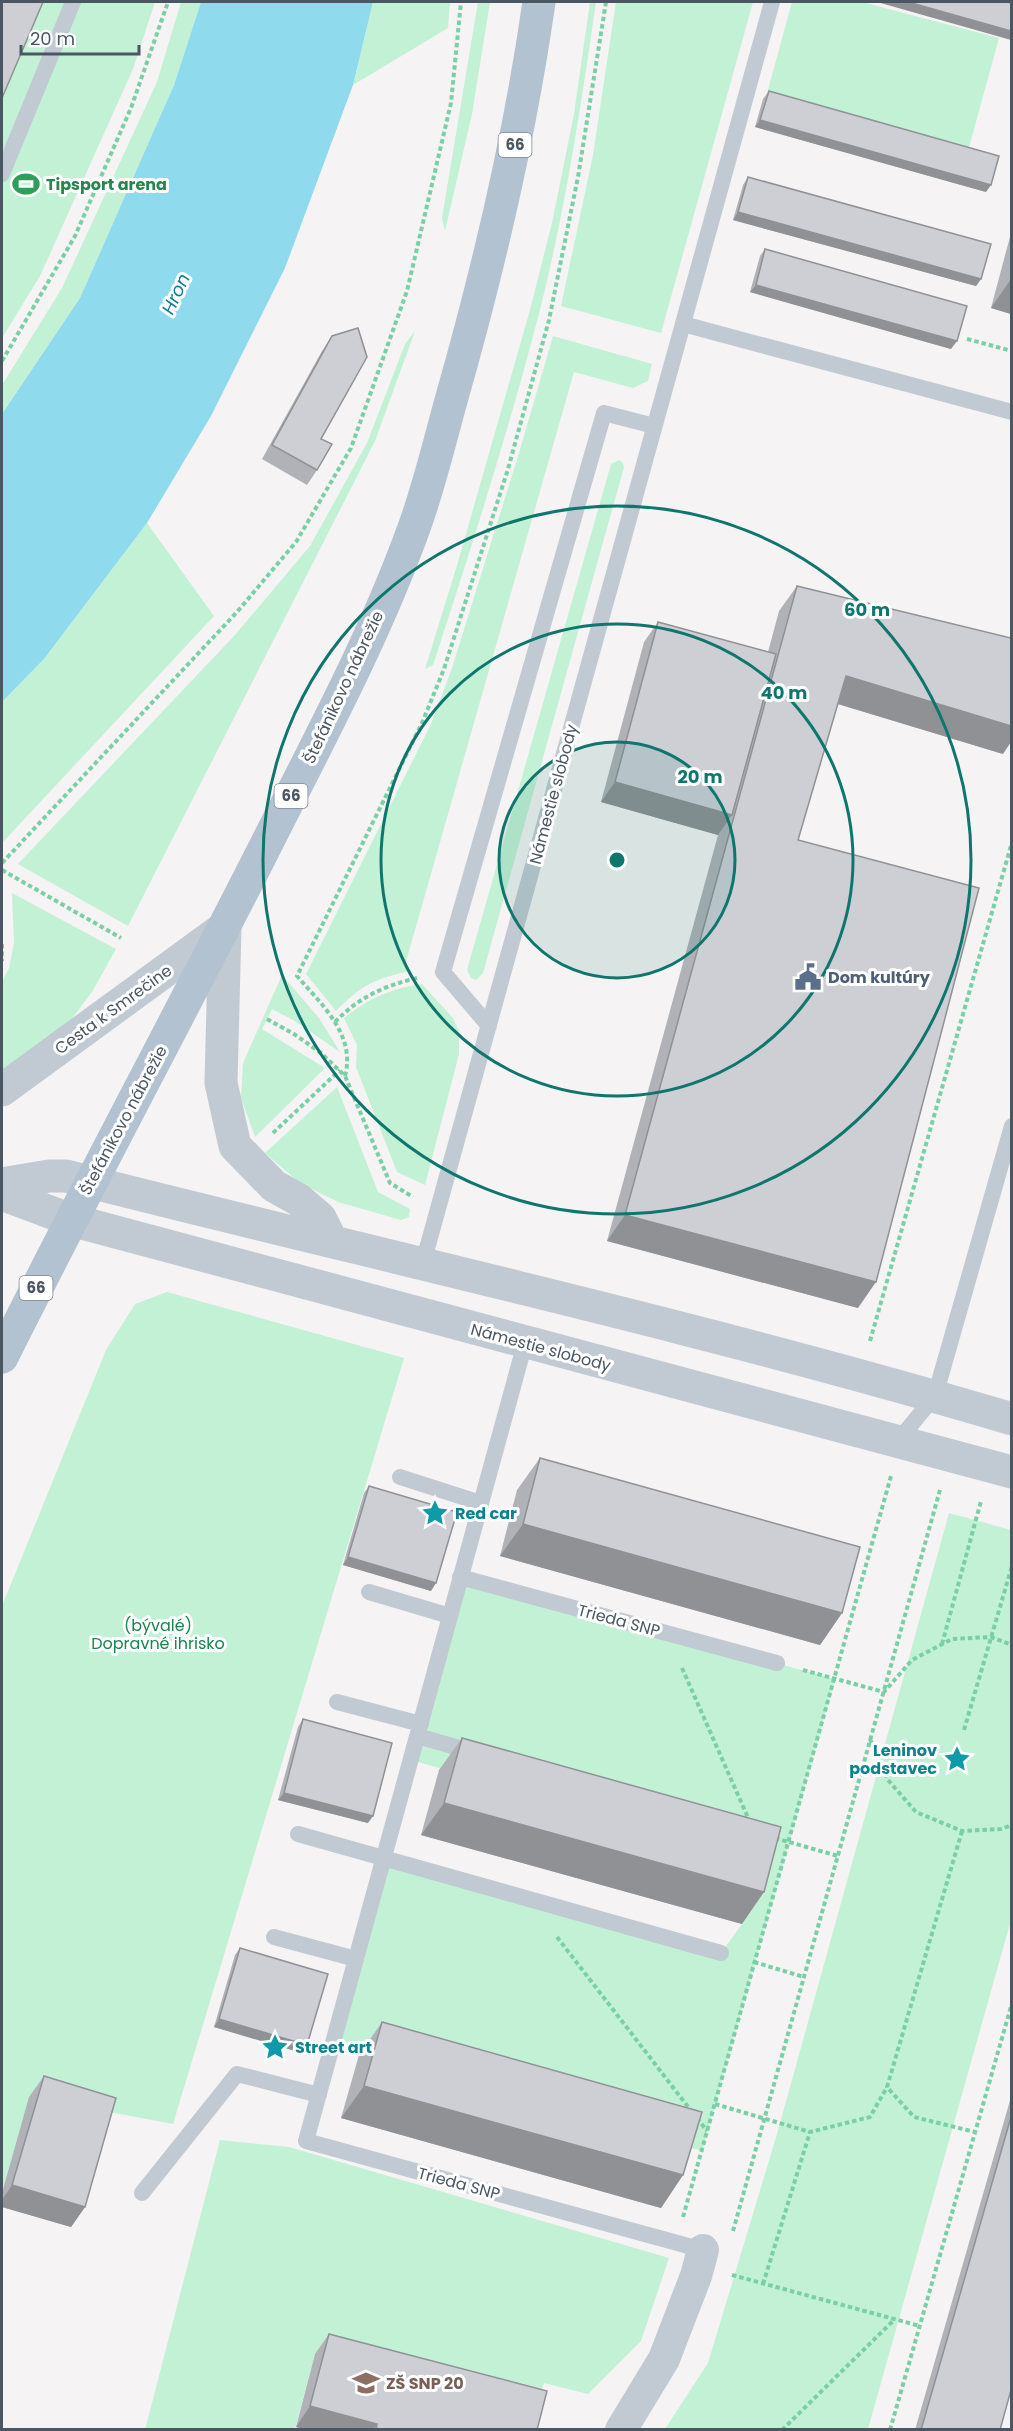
<svg xmlns="http://www.w3.org/2000/svg" width="1013" height="2431" font-family="Poppins,sans-serif">
  <rect width="100%" height="100%" fill="#f5f3f3"/>
  <!-- green -->
  <path fill="#c3f1d5" d="M2 2H155L133 69 40 276 2 338Z
    M181 2H201L174 85 80 298 2 414V385L62 288 157 82Z
    M373 2H450L448 28 353 85Z
    M478 2H490L472 114 445 231 442 218Z
    M590 2H596L594 16C579 119 563 223 536 325 506 439 470 552 433 665L425 669 458 562 530 310 552 223 574 114Z
    M616 2H753L661 333 561 306 593 155Z
    M792 2H862L999 38 968 151 766 97Z
    M415 331 375 441 128 926 18 864 235 635 310 546 367 443 405 344Z
    M553 336 652 364 648 381 633 388 574 372 405 965 410 971C376 978 360 986 336 1011L306 974 431 724 452 668 519 453Z
    M619 460 622 462 624 467 483 973 476 980 471 978 467 970 611 464Z
    M147 523 214 616 2 843V702L44 659Z
    M12 893 116 949 92 992 68 1024 2 1071V982L9 968 14 943Z
    M282 975 319 1018 340 1052 293 1020 272 1009 262 1029 325 1068 255 1137 241 1098 243 1063Z
    M422 984 453 1018 459 1031V1054L425 1185 397 1172 356 1067 357 1045 344 1018C370 998 389 989 422 984Z
    M337 1087 378 1192 410 1209 409 1217 401 1220 338 1202 300 1183 265 1153Z
    M167 1292 404 1358 173 2124 30 2097 2 2193V1606L106 1350 135 1304Z
    M949 1513 1011 1530V1920L868 2429H665L708 2363 777 2134Z
    M460 1577 835 1679 702 2151 332 2046 384 1858 721 1953 742 1924 758 1859 411 1760Z
    M220 2140 289 2147 669 2258 641 2341 588 2394 544 2383 533 2412 315 2354 295 2429 145 2430Z"/>
  <!-- water -->
  <path fill="#90daee" d="M201 2H373L353 85 285 268 211 416 147 523 44 659 2 702V414L80 298 174 85Z"/>
  <g fill="none" stroke-linecap="round" stroke-linejoin="round">
    <!-- path -->
    <path stroke="#7ad0a6" stroke-width="4" stroke-dasharray="4.5 3" stroke-linecap="butt" d="M967 339 1012 351
      M2 361 75 236 131 108 168 2
      M2 863 237 612 296 542 351 448 407 291 451 103 461 2
      M2 870 121 938
      M2 944V961
      M267 1019 294 1034 321 1053 345 1076 390 1183 413 1197
      M335 1022C359 997 384 986 417 978
      M345 1076C356 1035 322 1005 297 976L422 723 444 669 508 469 549 320 578 177 606 2
      M273 1133 340 1070
      M870 1341 1012 842
      M942 1644 981 1501
      M682 1668 749 1820
      M803 1670 884 1692 912 1660 952 1639 991 1637 1012 1645
      M964 1730 1012 1566
      M870 1739 888 1780 916 1812 962 1831 1001 1829 1012 1825
      M962 1831 887 2087 914 2117 975 2132
      M775 1838 838 1856
      M557 1937 692 2112
      M754 1962 804 1977
      M715 2104 810 2132
      M697 2118 707 2131
      M683 2217 891 1476
      M733 2231 940 1490
      M732 2275 920 2326
      M763 2284 810 2132 870 2117 887 2087
      M782 2430 894 2320
      M890 2430 1012 2003"/>
    <!-- service -->
    <path stroke="#c1cad2" stroke-width="16" d="M2 174 73 2
      M683 324 1012 412
      M489 1026 443 972 604 413 654 426
      M423 1263 772 2
      M525 1343 306 2141 703 2250
      M896 1443 935 1396 1012 1126
      M400 1477 481 1503
      M460 1577 777 1663
      M369 1592 450 1616
      M337 1702 421 1724
      M417 1736 477 1753
      M298 1834 721 1953
      M274 1937 356 1959
      M142 2193 237 2074 319 2095"/>
    <!-- minor -->
    <path stroke="#c1cad2" stroke-width="32" d="M621 2430 664 2359 696 2276 703 2250"/>
    <!-- tertiary -->
    <path stroke="#c1cad2" stroke-width="33" d="M225 927 221 1083 235 1146 274 1186 299 1200 320 1218 331 1240
      M2 1090 225 927
      M2 1184 49 1176H66C381 1256 699 1326 1012 1419
      M2 1194 71 1220 1012 1472"/>
    <!-- primary -->
    <path stroke="#b3c2d1" stroke-width="33" d="M2 1357C89 1183 181 1013 269 839 321 736 376 634 415 525 430 483 440 440 452 397 489 267 520 136 539 2"/>
  </g>
  <!-- wall -->
  <path fill="#b0b2b7" d="M769 91 986 192 755 127 763 99Z
    M748 177 981 279 976 286 733 220 743 185Z
    M1011 233V314L991 308Z
    M765 249 951 349 750 292 760 256Z
    M332 336 317 470 307 485 262 459 322 351Z
    M797 586 1003 754 838 704 798 840 858 1308 607 1241 718 835 601 802 644 642 658 622 768 652 779 611Z
    M540 1458 842 1613 820 1645 500 1556 517 1490Z
    M369 1486 431 1591 343 1565 364 1493Z
    M303 1719 368 1823 278 1800 298 1727Z
    M462 1738 742 1924 421 1835 439 1770Z
    M240 1948 302 2053 214 2027 235 1955Z
    M382 2022 683 2175 661 2208 341 2118 359 2055Z
    M44 2076 85 2207 71 2227 2 2207V2193L29 2097Z
    M1011 2097V2390L1000 2430H915Z
    M329 2334 537 2430H306L296 2427 315 2354Z"/>
  <!-- shaded-wall -->
  <path fill="#909195" d="M877 2H908L1011 31V40Z
    M760 120 991 185 986 192 755 127Z
    M738 212 981 279 976 286 733 220Z
    M1011 279V314L991 308Z
    M756 285 957 341 951 349 750 292Z
    M846 676 1011 726V742L1003 754 828 701Z
    M615 782 732 815 718 835 601 802Z
    M625 1215 876 1282 858 1308 607 1241Z
    M523 1524 842 1613 820 1645 500 1556Z
    M348 1557 436 1583 431 1591 343 1565Z
    M284 1793 373 1816 368 1823 278 1800Z
    M444 1803 764 1892 742 1924 421 1835Z
    M219 2019 307 2045 302 2053 214 2027Z
    M364 2086 683 2175 661 2208 341 2118Z
    M12 2185 85 2207 71 2227 2 2207V2200Z
    M310 2406 377 2424 374 2430H306L296 2427Z"/>
  <!-- building -->
  <path fill="#cdcfd5" stroke="#909195" stroke-width="1.5" d="M2 2H43L2 98Z
    M908 2H1007L1011 3V31Z
    M769 91 999 156 991 185 760 120Z
    M748 177 991 244 981 279 738 212Z
    M765 249 967 306 957 341 756 285Z
    M358 328 367 357 321 439 332 444 317 470 272 445 332 336Z
    M797 586 1011 638V726L846 676 798 840 979 888 876 1282 625 1215Z
    M658 622 776 654 732 815 615 782Z
    M540 1458 860 1547 842 1613 523 1524Z
    M369 1486 457 1512 436 1583 348 1557Z
    M303 1719 392 1743 373 1816 284 1793Z
    M462 1738 781 1827 764 1892 444 1803Z
    M240 1948 328 1974 307 2045 219 2019Z
    M382 2022 702 2112 683 2175 364 2086Z
    M44 2076 116 2098 85 2207 12 2185Z
    M1011 2117V2390L1000 2430H921Z
    M329 2334 547 2391 537 2430H376L377 2424 310 2406Z"/>
  <!-- distance rings -->
  <circle cx="617" cy="860" r="118" fill="#0f766e" fill-opacity=".12"/>
  <g fill="none" stroke="#0f766e" stroke-width="3">
    <circle cx="617" cy="860" r="118"/>
    <circle cx="617" cy="860" r="236"/>
    <circle cx="617" cy="860" r="354"/>
  </g>
  <!-- icons -->
  <defs>
    <symbol id="stadium-bare" viewBox="-9 -9 18 18"><path d="M0-5a6.5 5 0 1 0 0 10a6.5 5 0 1 0 0-10ZM-3.5-1.8h7v3.6h-7Z" fill="#2e9e5b" stroke="#fff" stroke-width="2.5" paint-order="stroke"/></symbol>
    <symbol id="civic-bare" viewBox="-9 -9 18 18"><path d="M-.6-6.5H3V-4.5H.6V-3L4-1V1h2V6H-6V1h2V-1L-.6-3ZM-1.2 2.5V6h2.4V2.5Z" fill="#5c6f8a" stroke="#fff" stroke-width="2.5" paint-order="stroke"/></symbol>
    <symbol id="sight-bare" viewBox="-9 -9 18 18"><path d="M0-6L1.8-2.2L6-1.7L2.9 1.2L3.7 5.4L0 3.3L-3.7 5.4L-2.9 1.2L-6-1.7L-1.8-2.2Z" fill="#0f9aa8" stroke="#fff" stroke-width="2.5" paint-order="stroke"/></symbol>
    <symbol id="school-bare" viewBox="-9 -9 18 18"><path d="M0-5L7-2L0 1L-7-2ZM-4 1L0 2.5L4 1V4Q0 6-4 4Z" fill="#8d6e63" stroke="#fff" stroke-width="2.5" paint-order="stroke"/></symbol>
  </defs>
  <g fill-rule="evenodd">
    <use href="#stadium-bare" x="7" y="165" width="38" height="38"/>
    <use href="#civic-bare" x="789" y="958" width="38" height="38"/>
    <use href="#sight-bare" x="416" y="1494" width="38" height="38"/>
    <use href="#sight-bare" x="938" y="1740" width="38" height="38"/>
    <use href="#sight-bare" x="256" y="2028" width="38" height="38"/>
    <use href="#school-bare" x="347" y="2364" width="38" height="38"/>
  </g>
  <g text-anchor="middle" stroke-width="6" stroke-linejoin="round" paint-order="stroke">
    <!-- shield labels -->
    <g fill="#fff" stroke="#808990" stroke-width="1.5">
      <rect x="498.5" y="133" width="33" height="24" rx="4.5"/>
      <rect x="274.5" y="784" width="33" height="24" rx="4.5"/>
      <rect x="19.5" y="1276" width="33" height="24" rx="4.5"/>
    </g>
    <g font-size="15" font-weight="bold" fill="#4a5661">
      <text x="515" y="150">66</text>
      <text x="291" y="801">66</text>
      <text x="36" y="1293">66</text>
    </g>
    <!-- leisure labels -->
    <g font-size="16" font-weight="bold" fill="#27864d" stroke="#fff" text-anchor="start">
      <text x="46" y="190">Tipsport arena</text>
    </g>
    <!-- street labels -->
    <g font-size="16" fill="#4a5661" stroke="#fff">
      <text transform="translate(343 687) rotate(-65)" y="6">Štefánikovo nábrežie</text>
      <text transform="translate(553 794) rotate(-75)" y="6">Námestie slobody</text>
      <text transform="translate(113 1009) rotate(-36)" y="6">Cesta k Smrečine</text>
      <text transform="translate(123 1120) rotate(-62)" y="6">Štefánikovo nábrežie</text>
      <text transform="translate(541 1347) rotate(15)" y="6">Námestie slobody</text>
      <text transform="translate(619 1620) rotate(15)" y="6">Trieda SNP</text>
      <text transform="translate(459 2183) rotate(15)" y="6">Trieda SNP</text>
    </g>
    <!-- service labels -->
    <g font-size="16" font-weight="bold" fill="#4e5e75" stroke="#fff" text-anchor="start">
      <text x="828" y="983">Dom kultúry</text>
    </g>
    <!-- culture labels -->
    <g font-size="16" font-weight="bold" fill="#0d838f" stroke="#fff" text-anchor="start">
      <text x="455" y="1519">Red car</text>
      <text x="937" y="1756" text-anchor="end">Leninov<tspan x="937" dy="18">podstavec</tspan></text>
      <text x="295" y="2053">Street art</text>
    </g>
    <!-- park labels -->
    <g font-size="16" fill="#17864f" stroke="#fff">
      <text x="158" y="1631">(bývalé)<tspan x="158" dy="18">Dopravné ihrisko</tspan></text>
    </g>
    <!-- education labels -->
    <g font-size="16" font-weight="bold" fill="#785e54" stroke="#fff" text-anchor="start">
      <text x="386" y="2389">ZŠ SNP 20</text>
    </g>
    <!-- water labels -->
    <g font-size="18" font-style="italic" fill="#0c7c9b" stroke="#fff">
      <text transform="translate(176 294) rotate(-65)" y="6">Hron</text>
    </g>
  </g>
  <circle cx="617" cy="860" r="9" fill="#0f766e" stroke="#fff" stroke-width="3"/>
  <g font-size="18" text-anchor="middle" font-weight="bold" fill="#0f766e" stroke="#fff" stroke-width="6" stroke-linejoin="round" paint-order="stroke">
    <text x="867" y="616">60 m</text>
    <text x="784" y="699">40 m</text>
    <text x="700" y="783">20 m</text>
  </g>
  <!-- border -->
  <rect width="1013" height="2431" fill="none" stroke="#4a5661" stroke-width="6"/>
  <!-- scale -->
  <path d="M21 45v9h118v-9" fill="none" stroke="#4a5661" stroke-width="3"/>
  <text x="30" y="45" font-size="18" fill="#4a5661" stroke="#ffffff" stroke-width="4.5" paint-order="stroke">20 m</text>
</svg>
